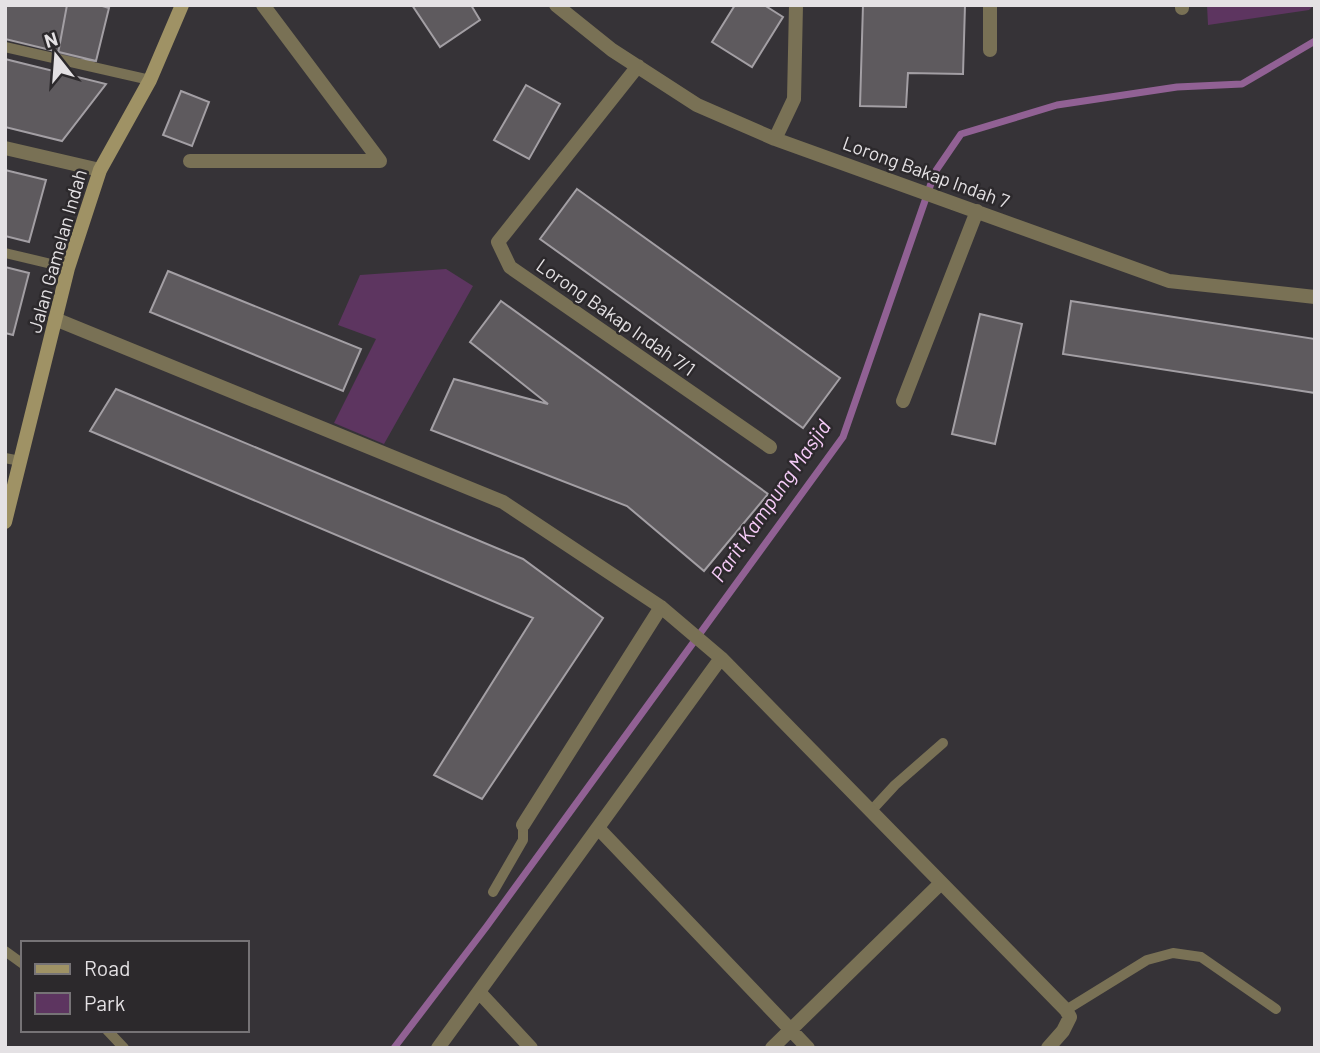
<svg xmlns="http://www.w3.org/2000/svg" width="1320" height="1053" font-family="Barlow,sans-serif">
  <rect width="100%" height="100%" fill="#363337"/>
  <!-- green -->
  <path fill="#5d3560" d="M1207 5H1314L1309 10 1208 25Z
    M446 269 473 286 384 444 334 423 376 339 338 325 360 275Z"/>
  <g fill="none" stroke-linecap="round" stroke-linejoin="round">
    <!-- stream -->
    <path stroke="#916194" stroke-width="7" d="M394 1048 487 926 843 437 935 172 961 134 1057 105 1177 87 1242 84 1315 41"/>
  </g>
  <!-- building -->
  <path fill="#5e5a5e" stroke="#a39fa4" stroke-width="2" d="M5 5H99L109 8 96 61 5 39Z
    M67 5H99L109 8 96 61 57 59Z
    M412 5H471L480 20 440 47Z
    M735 5H764L783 17 752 67 712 42Z
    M863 5H965L963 74 908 73 906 107 860 106Z
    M5 59 106 84 62 141 5 127Z
    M526 85 560 104 529 159 494 140Z
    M181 91 209 102 192 146 163 135Z
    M5 170 46 180 29 242 5 236Z
    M577 189 840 378 803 428 540 239Z
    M5 267 29 273 13 335 5 333Z
    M168 271 361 349 343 391 150 312Z
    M501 301 768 494 704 571 627 506 431 430 454 379 548 404 470 342Z
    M1071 301 1315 339V393L1063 354Z
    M980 314 1022 324 995 444 952 434Z
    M116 389 523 559 603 618 482 799 434 775 533 618 90 431Z"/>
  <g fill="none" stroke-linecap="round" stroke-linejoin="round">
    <!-- lane -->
    <path stroke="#797155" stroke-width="10" d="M5 47 150 80
      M5 253 68 268
      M5 458 20 461
      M871 811 895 785 943 743
      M493 892 523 840V825
      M5 951 23 964
      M1066 1010 1147 960 1173 953 1201 957 1276 1009
      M107 1030 124 1048"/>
    <!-- street -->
    <path stroke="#797155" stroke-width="14" d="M556 5 612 50 697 105 775 139 1169 281 1315 297
      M990 5V50
      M1182 5V8
      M638 66 498 242 510 267 770 447
      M775 139 794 99 796 5
      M5 148 100 170
      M190 161H380L263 5
      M55 319 503 502 661 607 721 658 1066 1010 1070 1017 1063 1031 1048 1048
      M903 401 977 211
      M523 825 661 607
      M598 828 808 1048
      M479 992 531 1048
      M438 1048 721 658
      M772 1048 941 883"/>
    <!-- secondary -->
    <path stroke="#9f9265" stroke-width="14" d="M5 522 68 268 100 170 150 80 182 5"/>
  </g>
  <g text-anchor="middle" stroke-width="5" stroke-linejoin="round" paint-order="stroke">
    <!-- street labels -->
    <g font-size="19" fill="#e4e1e4" stroke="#2c292c">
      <text transform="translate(926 172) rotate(20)" y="7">Lorong Bakap Indah 7</text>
      <text transform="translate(57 251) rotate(-74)" y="7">Jalan Gamelan Indah</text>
      <text transform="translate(616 317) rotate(35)" y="7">Lorong Bakap Indah 7/1</text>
    </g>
    <!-- water labels -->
    <g font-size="21" font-style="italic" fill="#f6ccf8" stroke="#2c292c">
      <text transform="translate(771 501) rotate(-55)" y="7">Parit Kampung Masjid</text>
    </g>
  </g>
  <!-- border -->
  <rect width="1320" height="1053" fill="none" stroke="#e4e1e4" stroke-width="14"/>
  <!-- legend -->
  <rect x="21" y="941" width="228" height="91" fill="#2c292c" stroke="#767376" stroke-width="2"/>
  <rect x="35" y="964" width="35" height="10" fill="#9f9265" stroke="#767376" stroke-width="2"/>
  <text x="84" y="976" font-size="21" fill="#e4e1e4">Road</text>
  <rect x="35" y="993" width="35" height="21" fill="#5d3560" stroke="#767376" stroke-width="2"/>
  <text x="84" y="1011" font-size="21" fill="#e4e1e4">Park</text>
  <!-- north arrow -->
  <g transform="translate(56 56) rotate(343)" stroke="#2c292c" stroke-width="5" paint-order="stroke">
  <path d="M0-5L12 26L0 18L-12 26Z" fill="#e4e1e4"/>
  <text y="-10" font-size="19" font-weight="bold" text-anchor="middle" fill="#e4e1e4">N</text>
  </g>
</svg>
